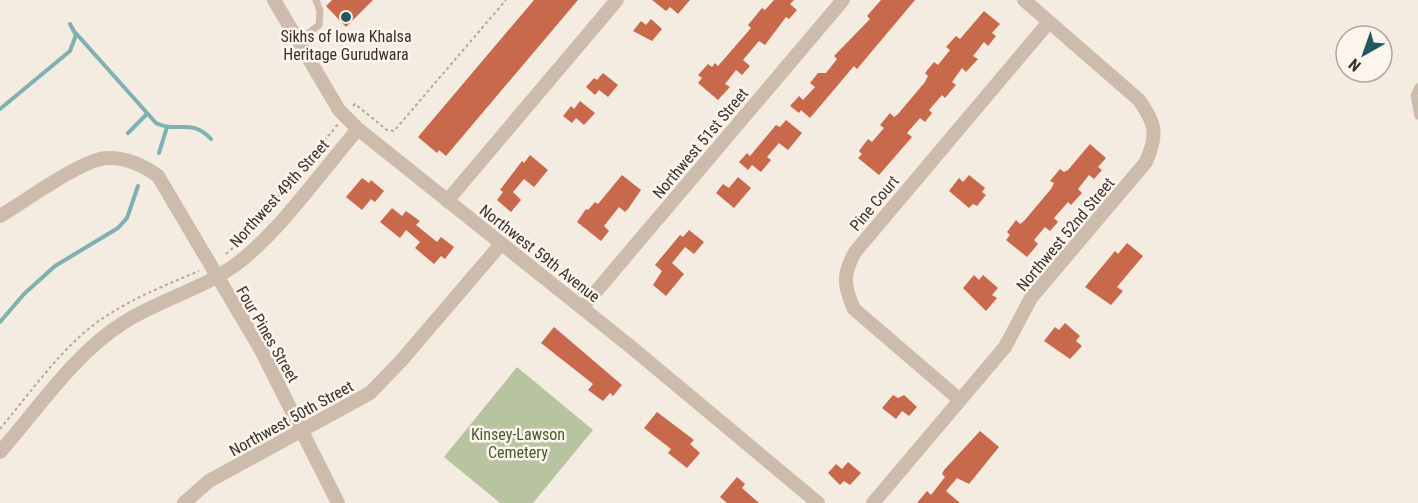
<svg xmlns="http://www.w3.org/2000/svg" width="1418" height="503" font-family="'Roboto Condensed',sans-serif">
  <rect width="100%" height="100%" fill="#f4ebe1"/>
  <!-- green -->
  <path fill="#b8c4a0" d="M517 367 593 430 533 503H500L444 457Z"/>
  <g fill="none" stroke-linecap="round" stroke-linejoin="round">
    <!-- stream -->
    <path stroke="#7fb0b2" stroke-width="4" d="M73 30 156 123C177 134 191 117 211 139
      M0 109 70 51 76 35 70 24
      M128 133 147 114
      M159 153 167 127
      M0 322 24 294 55 266 118 228 127 218 138 186"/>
  </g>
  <!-- building -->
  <path fill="#c8694b" d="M332 0H373L346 27 326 6Z
    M534 0H578L446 156 439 150 437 153 418 137Z
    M652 0H690L678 14 670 7 666 11Z
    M774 0H794L790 4 797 10 789 19 786 17 765 45 759 41 743 60 750 66 742 75 736 70 725 84 730 87 718 100 698 83 702 78 698 75 708 64 712 67 715 63 718 66 751 28 748 25 762 8 765 10Z
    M881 0H915L857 69 854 66 810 118 801 110 799 113 790 106 799 96 803 100 815 87 810 83 818 73H826L837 59 834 56 870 19 867 16Z
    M984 11 1000 24 992 33 996 36 988 46 984 42 973 56 978 59 966 72 962 68 952 82 956 85 945 98 942 95 929 110 932 113 925 122 920 118 907 133 912 137 879 175 858 158 862 154 859 151 868 139 872 142 884 128 880 125 890 113 894 117 898 114 925 82 928 76 925 73 934 62 938 65 950 50 946 47 956 36 960 39Z
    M651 19 662 29 652 41 633 31 641 21 646 25Z
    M603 73 618 85 608 97 599 90 595 95 586 87 594 78 597 80Z
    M580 101 595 113 584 125 576 118 572 123 563 116 571 106 574 109Z
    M786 120 802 133 788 150 779 143 767 157 771 160 761 172 752 165 748 170 739 162 747 153 750 156 776 125 780 127Z
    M1090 144 1106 158 1098 167 1102 170 1094 179 1089 175 1078 189 1082 193 1071 205 1068 202 1054 218 1058 222 1050 231 1045 227 1034 240 1038 244 1027 257 1006 240 1010 235 1007 232 1016 220 1020 224 1024 221 1051 189 1054 183 1050 181 1060 169 1064 172 1068 170Z
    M530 155 548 170 534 187 524 179 513 192 521 200 511 212 497 200 503 192 500 190 522 161 524 163Z
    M622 175 641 190 628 209 625 212 619 207 604 226 609 231 601 241 577 222 586 209 588 210 595 202 598 204Z
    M969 175 985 188 982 192 986 195 977 206 973 204 969 208 949 191 959 178 963 182Z
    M738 177 751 188 734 208 716 193 723 184 729 188Z
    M362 178 369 183 371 180 384 191 375 202 371 199 362 210 346 197Z
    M392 208 402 216 406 211 420 221 416 225 437 242 441 237 454 247 445 259 441 256 434 264 415 248 420 242 406 230 400 238 380 222Z
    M689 230 704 242 694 254 685 247 672 263 684 274 666 296 653 285 662 271 655 265 680 235 683 237Z
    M1127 243 1143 256 1117 287 1123 291 1111 305 1085 287 1115 251 1118 254Z
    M974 275 979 280 983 275 998 288 992 295 997 298 986 311 963 288Z
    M1065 323 1080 336 1076 341 1082 346 1070 359 1044 341 1055 327 1059 330Z
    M554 327 622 385 613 396 610 393 603 401 588 390 593 384 541 343Z
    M893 395 898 398 904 395 917 407 909 416 902 411 896 419 882 408Z
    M657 412 694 440 690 444 700 453 687 468 668 453 671 449 644 428Z
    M980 431 999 447 969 484 957 478 946 491 960 503H917L927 491 931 495 945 477 942 474 944 470Z
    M848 462 861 473 850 485 844 481 840 485 828 473 836 464 842 469Z
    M737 477 745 484 742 488 759 503H727L720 497Z"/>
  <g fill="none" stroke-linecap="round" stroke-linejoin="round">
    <!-- path -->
    <path stroke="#b9a596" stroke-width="2" stroke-dasharray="3 3" stroke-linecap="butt" d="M353 106 355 104 387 130 394 131 506 0
      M226 254 242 240 338 124
      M0 429C30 393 59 351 96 323 128 300 163 286 199 271"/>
    <!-- lane -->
    <path stroke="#cdbbac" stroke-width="7" d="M298 41 319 25 320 11 316 0
      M1418 87 1414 95 1418 116"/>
    <!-- street -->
    <path stroke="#cdbbac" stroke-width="14" d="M274 0 339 110 358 129 631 347 818 503
      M447 201 617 0
      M0 216C24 202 81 160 106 158 125 157 143 165 158 176L261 350 338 503
      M582 308 843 0
      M960 400 854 309C843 285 843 274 855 252L1049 22
      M0 452C38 409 74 354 123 323 162 298 206 289 243 259 285 224 322 171 358 129
      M184 503 209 481 370 393 401 361 501 244
      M873 503 1005 347 1031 298 1146 162C1158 134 1156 124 1139 100L1024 0"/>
  </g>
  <!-- markers -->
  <circle fill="#1f5a5e" stroke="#fbf5ee" stroke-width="2" cx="346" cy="17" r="6"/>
  <g text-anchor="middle" stroke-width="5" stroke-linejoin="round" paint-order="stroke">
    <!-- poi labels -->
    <g font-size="16" fill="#3b302b" stroke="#fbf5ee">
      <text x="346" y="42">Sikhs of Iowa Khalsa<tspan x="346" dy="18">Heritage Gurudwara</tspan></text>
    </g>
    <!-- street labels -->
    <g font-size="16" fill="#3b302b" stroke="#fbf5ee">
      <text transform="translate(700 143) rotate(-50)" y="6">Northwest 51st Street</text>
      <text transform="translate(279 193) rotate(-48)" y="6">Northwest 49th Street</text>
      <text transform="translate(874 203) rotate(-50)" y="6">Pine Court</text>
      <text transform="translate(1065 234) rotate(-50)" y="6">Northwest 52nd Street</text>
      <text transform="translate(540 253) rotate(38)" y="6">Northwest 59th Avenue</text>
      <text transform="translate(268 334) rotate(60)" y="6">Four Pines Street</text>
      <text transform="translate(291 418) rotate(-29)" y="6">Northwest 50th Street</text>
    </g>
    <!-- park labels -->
    <g font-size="16" fill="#4a5a2e" stroke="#fbf5ee">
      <text x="518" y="440">Kinsey-Lawson<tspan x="518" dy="18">Cemetery</tspan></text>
    </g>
  </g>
  <!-- north arrow -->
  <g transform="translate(1364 54) rotate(220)"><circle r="28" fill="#fbf5ee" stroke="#aea6a0" stroke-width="1.5"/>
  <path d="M0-4.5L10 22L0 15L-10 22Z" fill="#1f5a5e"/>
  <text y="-9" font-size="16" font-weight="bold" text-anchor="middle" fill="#3b302b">N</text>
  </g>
</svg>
